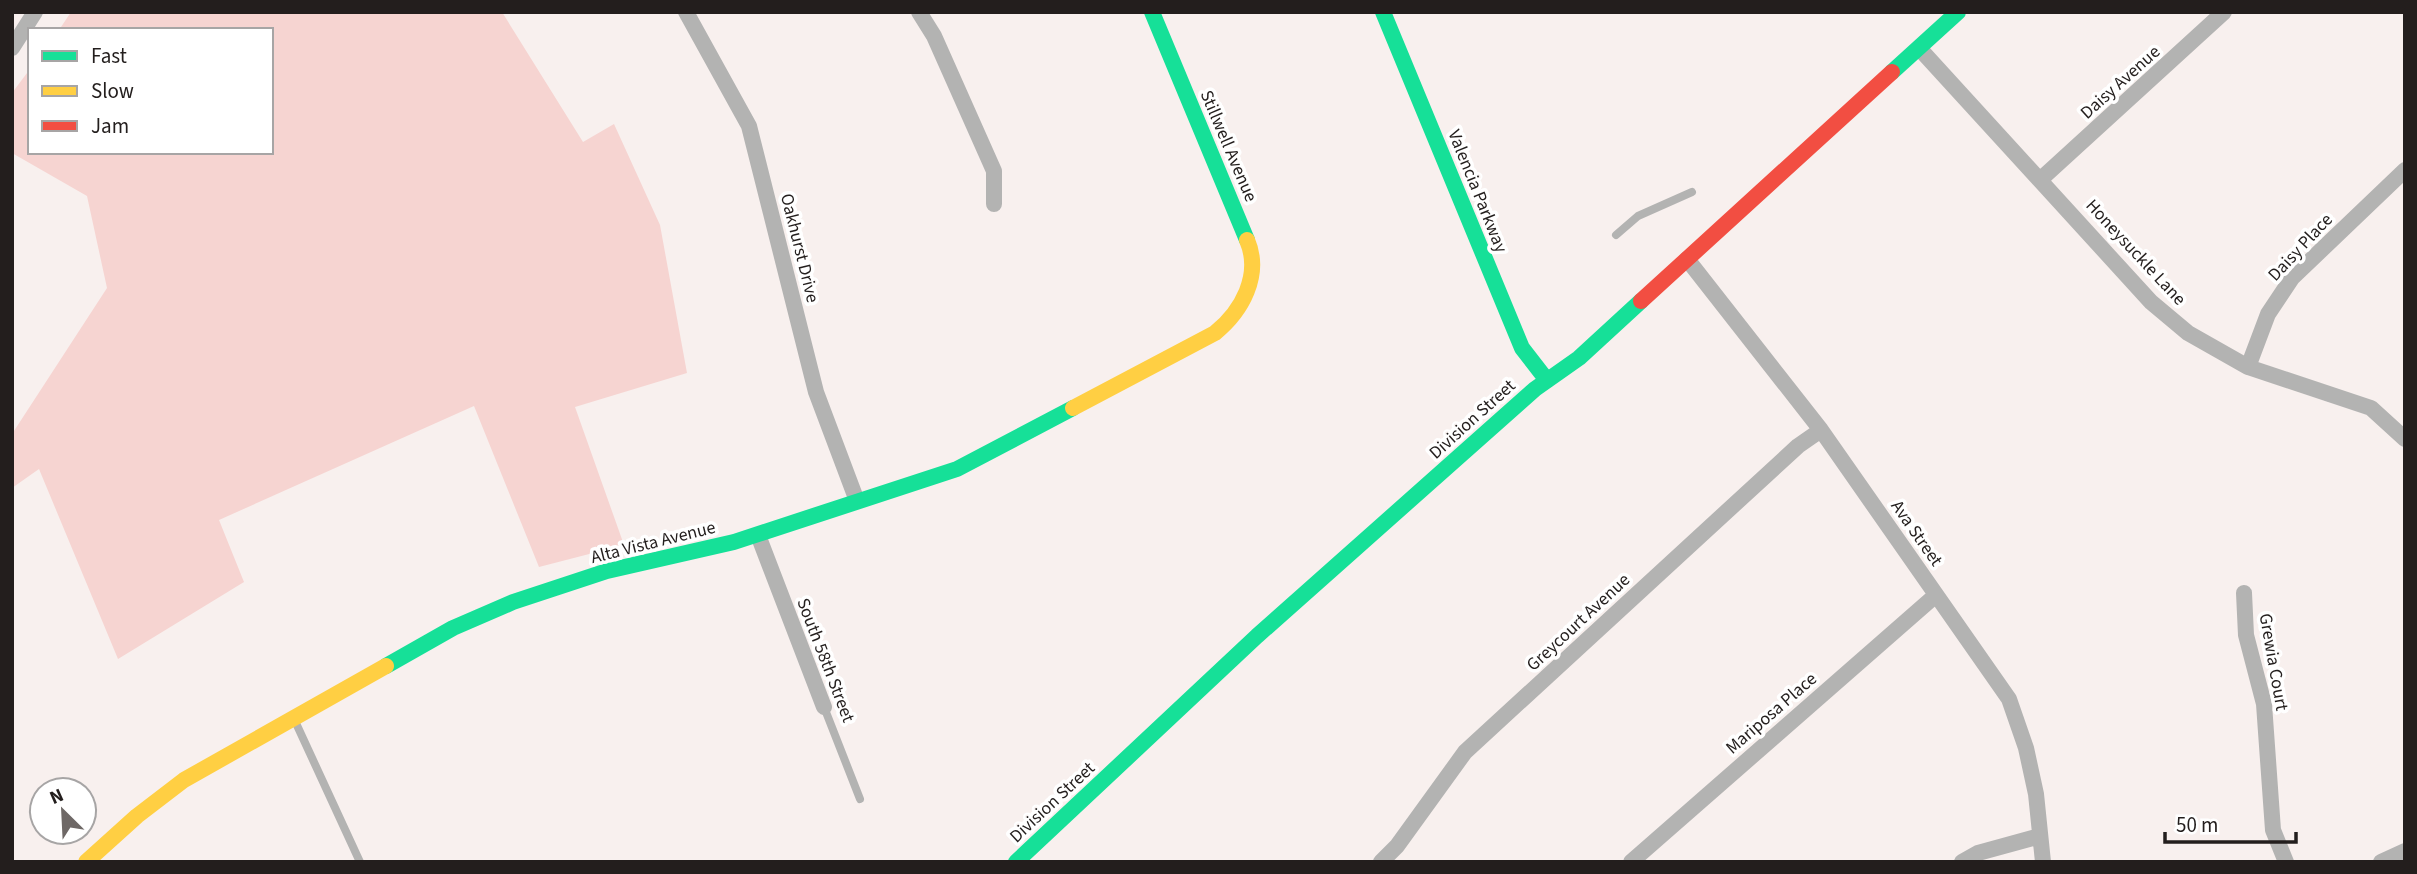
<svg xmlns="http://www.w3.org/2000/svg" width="2417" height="874" font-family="'Source Sans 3',sans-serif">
  <rect width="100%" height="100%" fill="#f8f0ee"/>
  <!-- green -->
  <path fill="#f6d4d1" d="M71 12H502L583 142 614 124 660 225 687 373 575 407 624 545 539 567 474 406 219 520 244 582 118 659 39 469 12 488V434L107 288 87 196 12 153V93L30 69V152H271V30H59Z"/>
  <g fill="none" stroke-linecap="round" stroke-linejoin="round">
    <!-- lane -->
    <path stroke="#b3b3b2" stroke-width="8" d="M1616 235 1638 216 1692 192
      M824 707 860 799
      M295 721 360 862"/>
    <!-- street -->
    <path stroke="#b3b3b2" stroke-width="16" d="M686 12 749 126 816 392 857 501
      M919 12 934 36 994 171V204
      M12 48 35 12
      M1919 48 2151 302 2188 333 2248 367 2371 408 2405 439
      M2041 179 2224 12
      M1687 259 1821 430 2009 699 2026 748 2036 794 2043 862
      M2248 367 2268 314 2292 278 2405 170
      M758 535 824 707
      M2244 593 2246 635 2264 704 2273 830 2286 862
      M1381 862 1397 846 1465 752 1798 446 1821 430
      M1631 862 1936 595
      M1962 862 1978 853 2040 836
      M2381 862 2405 851"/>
    <!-- fast -->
    <path stroke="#16e098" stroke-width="16" d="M1152 12 1247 240
      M1383 12 1522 348 1546 379
      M1892 72 1958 12
      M386 666 453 628 513 602 607 571 734 542 957 469 1073 408
      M1016 862 1257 636 1535 389 1579 358 1641 301"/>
    <!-- slow -->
    <path stroke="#ffcf43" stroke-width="16" d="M1073 408 1215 333C1242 311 1262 275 1247 240
      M86 862 137 816 184 780 386 666"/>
    <!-- jam -->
    <path stroke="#f24e42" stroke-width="16" d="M1641 301 1892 72"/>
  </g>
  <g text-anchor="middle" stroke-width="7" stroke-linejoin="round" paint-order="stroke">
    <!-- street labels -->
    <g font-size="18" fill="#231e1d" stroke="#fff">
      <text transform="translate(2120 82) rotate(-42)" y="6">Daisy Avenue</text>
      <text transform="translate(1229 146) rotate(67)" y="6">Stillwell Avenue</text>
      <text transform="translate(1478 191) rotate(68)" y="6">Valencia Parkway</text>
      <text transform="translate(2300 247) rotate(-47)" y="6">Daisy Place</text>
      <text transform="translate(800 248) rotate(76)" y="6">Oakhurst Drive</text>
      <text transform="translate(2136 252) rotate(47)" y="6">Honeysuckle Lane</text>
      <text transform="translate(1472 419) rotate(-42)" y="6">Division Street</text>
      <text transform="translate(1917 533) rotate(55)" y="6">Ava Street</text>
      <text transform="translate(653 542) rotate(-14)" y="6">Alta Vista Avenue</text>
      <text transform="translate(1578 622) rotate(-43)" y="6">Greycourt Avenue</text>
      <text transform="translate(826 660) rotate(69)" y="6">South 58th Street</text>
      <text transform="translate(2274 662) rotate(80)" y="6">Grewia Court</text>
      <text transform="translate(1771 713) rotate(-41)" y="6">Mariposa Place</text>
      <text transform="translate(1052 802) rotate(-43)" y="6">Division Street</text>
    </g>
  </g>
  <!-- border -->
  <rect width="2417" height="874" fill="none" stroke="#231e1d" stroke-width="28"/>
  <!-- legend -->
  <rect x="28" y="28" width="245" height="126" fill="#ffffff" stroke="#a7a5a5" stroke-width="2"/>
  <rect x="42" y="51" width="35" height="10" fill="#16e098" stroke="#a7a5a5" stroke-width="2"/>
  <text x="91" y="63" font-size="21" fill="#231e1d">Fast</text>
  <rect x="42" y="86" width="35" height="10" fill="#ffcf43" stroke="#a7a5a5" stroke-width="2"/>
  <text x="91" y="98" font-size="21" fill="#231e1d">Slow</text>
  <rect x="42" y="121" width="35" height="10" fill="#f24e42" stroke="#a7a5a5" stroke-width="2"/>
  <text x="91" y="133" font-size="21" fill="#231e1d">Jam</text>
  <!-- north arrow -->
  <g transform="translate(63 811) rotate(336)"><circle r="33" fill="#ffffff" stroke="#a7a5a5" stroke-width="2"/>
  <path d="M0-5L12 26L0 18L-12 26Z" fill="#6e6866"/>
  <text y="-10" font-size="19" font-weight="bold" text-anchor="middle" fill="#231e1d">N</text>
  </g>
  <!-- scale -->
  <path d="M2165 832v10h131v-10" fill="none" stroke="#231e1d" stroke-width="3.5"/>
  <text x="2176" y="832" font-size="21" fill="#231e1d" stroke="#ffffff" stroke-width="5" paint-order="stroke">50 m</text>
</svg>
